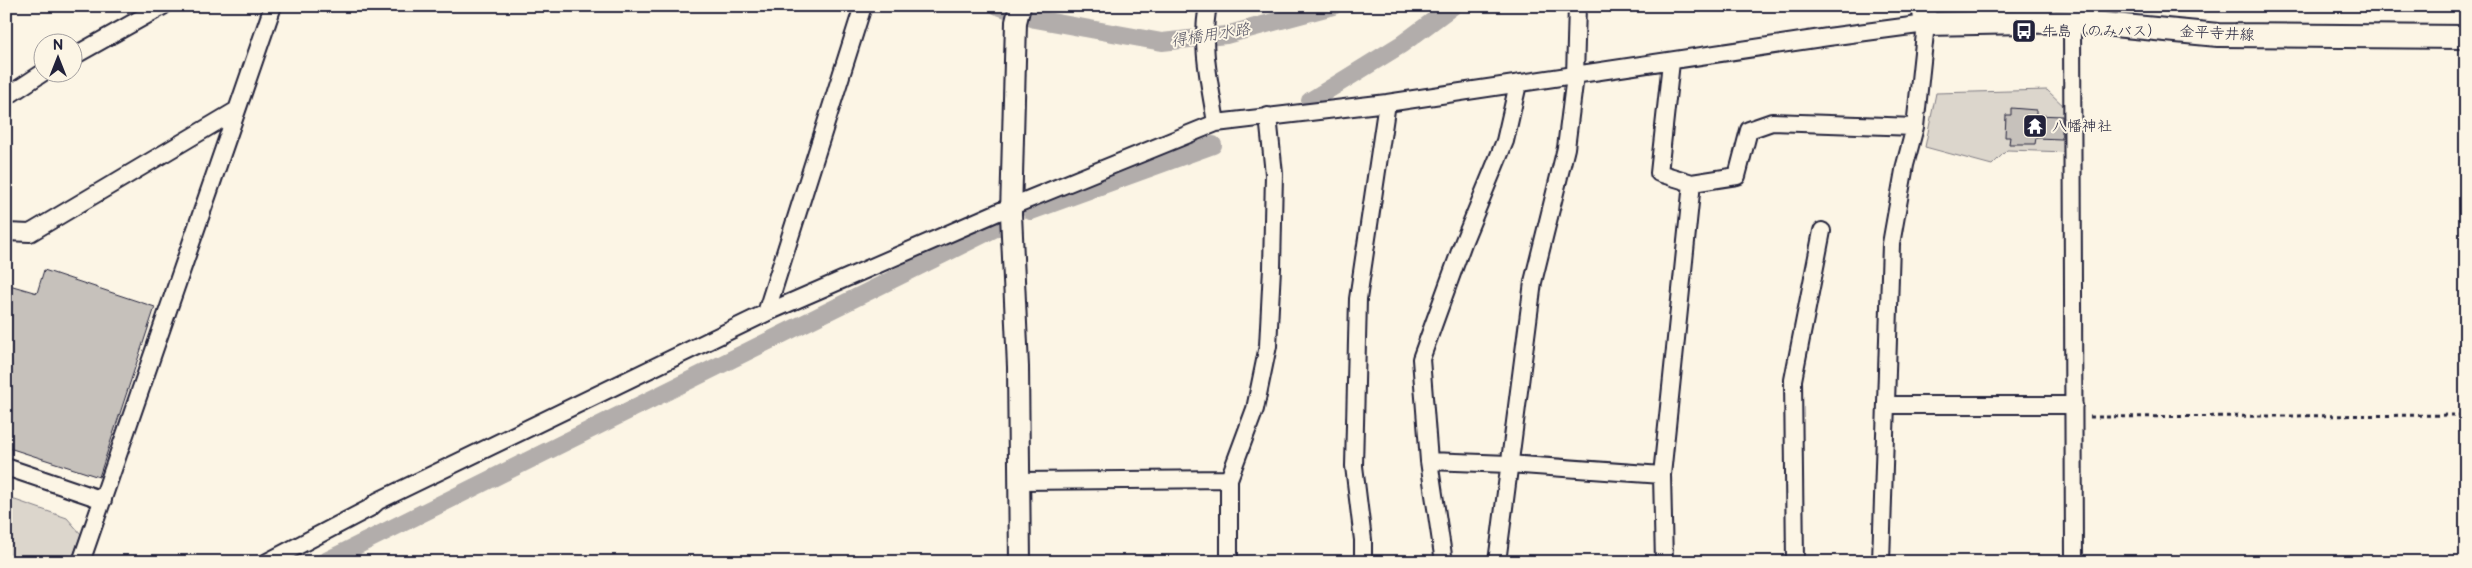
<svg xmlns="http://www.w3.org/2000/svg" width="2472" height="568" font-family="'Balsamiq Sans','Klee One',sans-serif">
  <rect width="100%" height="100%" fill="#fcf5e5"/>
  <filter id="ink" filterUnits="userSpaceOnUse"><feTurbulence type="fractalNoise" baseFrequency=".02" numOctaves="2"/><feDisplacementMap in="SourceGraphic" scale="10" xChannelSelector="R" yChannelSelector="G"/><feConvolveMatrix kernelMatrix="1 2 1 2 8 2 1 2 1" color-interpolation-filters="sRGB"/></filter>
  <g filter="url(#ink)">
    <!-- green -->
    <path fill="#dcd6cc" stroke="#7f7c84" d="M2047 90 2069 111 2067 152 2007 150 1992 165 1925 147 1936 93Z
      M6 500H15L67 518 81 534 71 562H6Z"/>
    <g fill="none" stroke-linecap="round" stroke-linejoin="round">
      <!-- canal -->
      <path stroke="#b2adab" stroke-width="18" d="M998 6 1035 19 1162 42 1226 35 1333 6
        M1310 101 1402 44 1453 6
        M1031 211 1213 145
        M324 562 1000 226"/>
    </g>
    <!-- building -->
    <path fill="#c6c1bb" stroke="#22223b" d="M2011 108 2036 110V115L2062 116V139L2036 138 2035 144H2009L2010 137H2005L2006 115H2011Z
      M44 270 155 307 99 477 6 447V284L37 293Z"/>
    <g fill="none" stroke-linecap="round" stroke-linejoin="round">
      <defs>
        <path id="minor" d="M1208 6C1200 45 1210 84 1216 123
          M2072 21 2074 562
          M72 57 163 6
          M6 97 44 72
          M1692 183 1737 176 1749 130 1772 122 1915 127
          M6 232 30 233 237 110
          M766 313 863 6
          M1886 405H2074
          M1429 461 1509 464 1662 475
          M6 467 103 500
          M1019 481 1229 479
          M81 562 273 6
          M267 562 370 508 378 501 766 313 1012 206 1216 123 1387 103 1828 37 1926 24 1915 127 1905 165 1891 244 1881 562
          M1229 562V479L1255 409 1268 346 1272 268 1274 174 1268 116
          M1363 562V540L1354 466 1358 299 1387 103
          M1444 562 1429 461 1421 359 1463 243 1505 141 1518 84
          M1497 562 1533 282 1566 148 1575 76 1577 6
          M1664 562 1662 475 1692 183 1659 173 1671 62
          M1795 562 1793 380 1822 231"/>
        <path id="tertiary" d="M1020 6 1016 22 1011 214 1018 367 1020 562"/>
        <path id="secondary" d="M1923 6 1926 24 2072 21 2218 35 2466 37"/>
      </defs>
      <!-- minor casing -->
      <use href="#minor" stroke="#22223b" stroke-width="20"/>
      <!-- tertiary casing -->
      <use href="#tertiary" stroke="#22223b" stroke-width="24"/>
      <!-- secondary casing -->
      <use href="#secondary" stroke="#22223b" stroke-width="26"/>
      <!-- path -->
      <path stroke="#22223b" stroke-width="3" stroke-dasharray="4 4" stroke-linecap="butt" d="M2090 417 2466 415"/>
      <!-- minor -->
      <use href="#minor" stroke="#fcf5e5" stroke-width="16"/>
      <!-- tertiary -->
      <use href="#tertiary" stroke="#fcf5e5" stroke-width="20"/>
      <!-- secondary -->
      <use href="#secondary" stroke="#fcf5e5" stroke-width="22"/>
    </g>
  </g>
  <!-- icons -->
  <defs>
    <symbol id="bus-square" viewBox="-11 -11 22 22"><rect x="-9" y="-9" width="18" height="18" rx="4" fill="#22223b" stroke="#fcf5e5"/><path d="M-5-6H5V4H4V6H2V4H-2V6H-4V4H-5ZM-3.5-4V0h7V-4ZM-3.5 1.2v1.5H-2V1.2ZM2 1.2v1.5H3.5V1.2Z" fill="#fff"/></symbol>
    <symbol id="temple-square" viewBox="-11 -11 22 22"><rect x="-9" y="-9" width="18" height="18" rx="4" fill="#22223b" stroke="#fcf5e5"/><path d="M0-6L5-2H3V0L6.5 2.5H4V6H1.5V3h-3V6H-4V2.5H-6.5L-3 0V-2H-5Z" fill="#fff"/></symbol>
  </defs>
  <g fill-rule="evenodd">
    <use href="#bus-square" x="2010" y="17" width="28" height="28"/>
    <use href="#temple-square" x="2021" y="112" width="28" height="28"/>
  </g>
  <g text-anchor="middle" stroke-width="4" stroke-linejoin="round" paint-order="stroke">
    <!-- poi labels -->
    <g font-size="15" fill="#22223b" stroke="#fcf5e5" text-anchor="start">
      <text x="2042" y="36">牛島（のみバス）</text>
      <text x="2052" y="131">八幡神社</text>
    </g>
    <!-- street labels -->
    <g font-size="15" fill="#22223b" stroke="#fcf5e5">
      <text transform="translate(2217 33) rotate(3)" y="5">金平寺井線</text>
    </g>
    <!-- water labels -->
    <g font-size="16" font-style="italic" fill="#545362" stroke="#fcf5e5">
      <text transform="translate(1210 34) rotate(-9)" y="6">得橋用水路</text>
    </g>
  </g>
  <!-- margin -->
  <rect width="2472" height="568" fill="none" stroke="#fcf5e5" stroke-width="25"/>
  <rect x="12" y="12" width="2447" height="543" fill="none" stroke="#22223b" stroke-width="2" filter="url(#ink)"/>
  <!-- north arrow -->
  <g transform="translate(58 58)"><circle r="24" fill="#fcf5e5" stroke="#a5a1a1"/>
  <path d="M0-4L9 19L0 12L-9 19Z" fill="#22223b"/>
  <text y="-8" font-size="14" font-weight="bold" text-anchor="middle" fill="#22223b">N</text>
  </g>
</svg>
